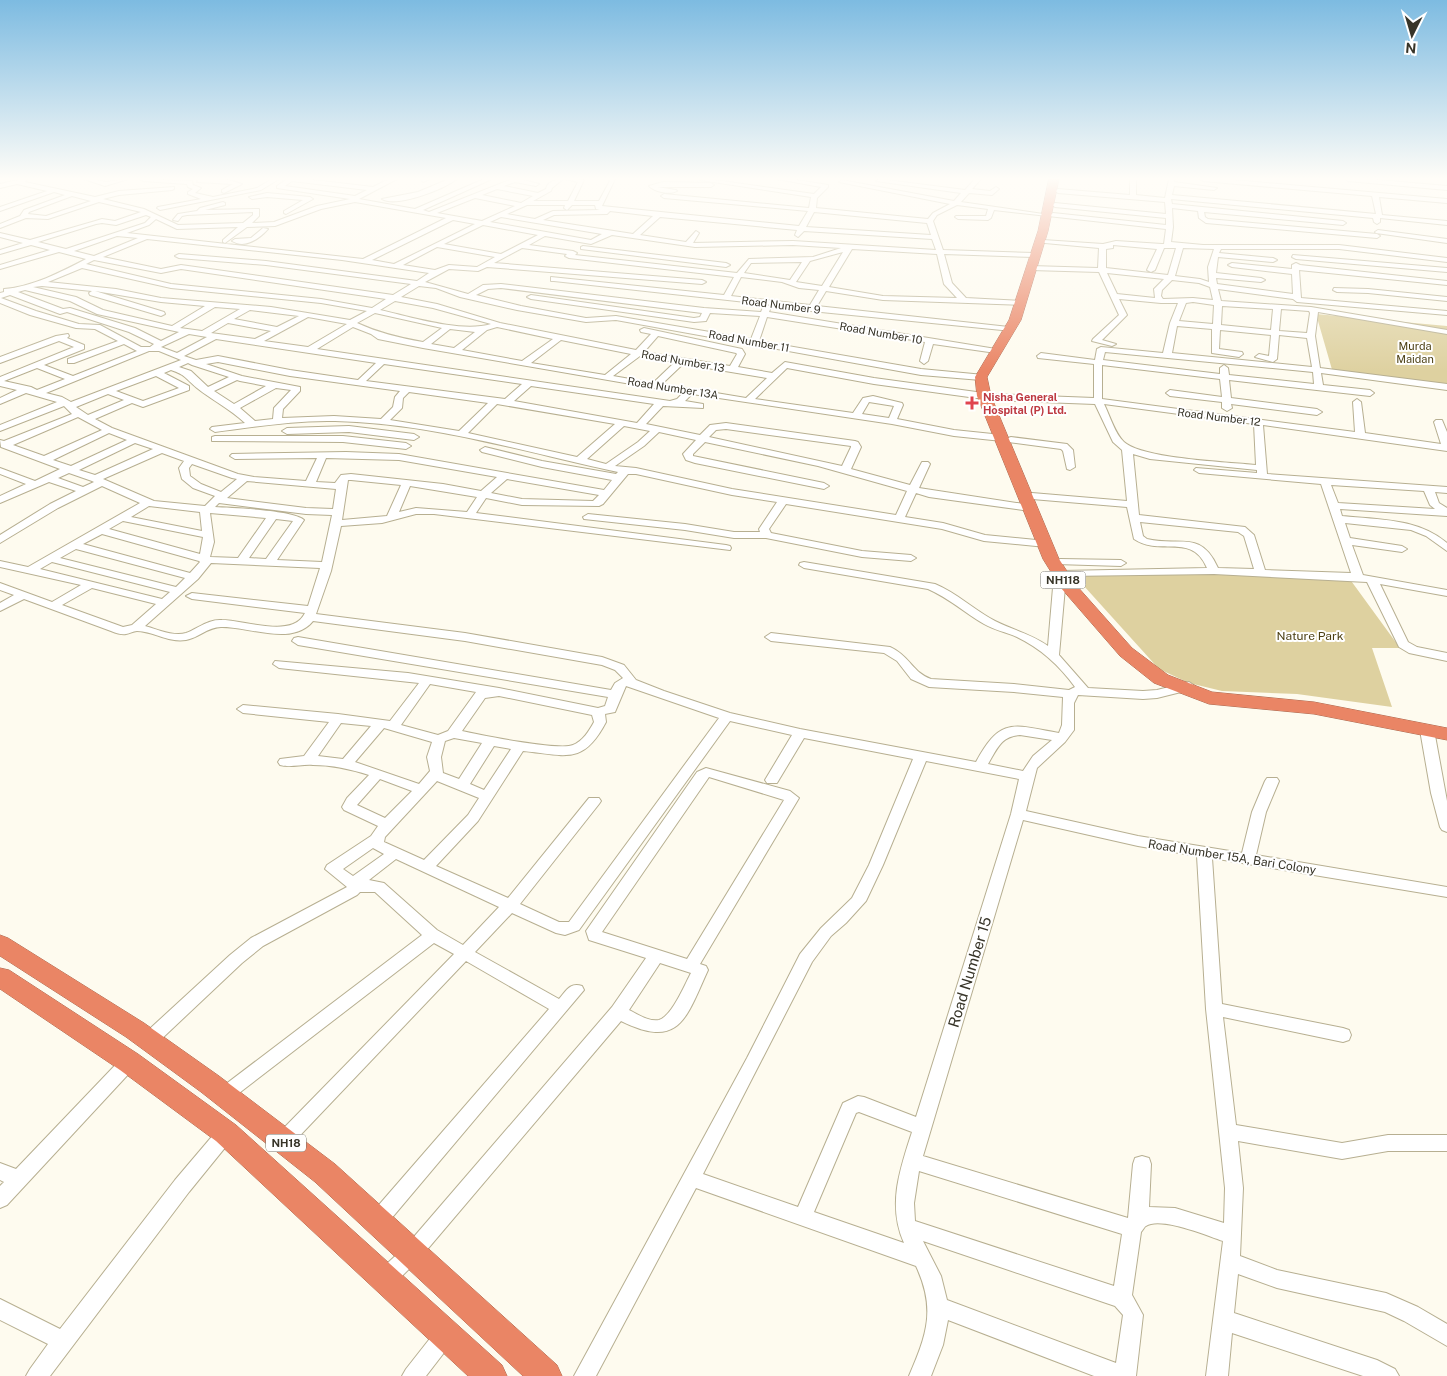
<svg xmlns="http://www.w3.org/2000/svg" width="1447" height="1376" font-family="'Public Sans',sans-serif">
  <rect width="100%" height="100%" fill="#fefbef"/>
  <!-- green -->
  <path fill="#ded1a0" d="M1316 314 1447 326V385L1333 373Z
    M1196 573 1349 578 1400 648H1372L1392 707 1297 694 1222 691 1189 683 1159 669 1074 575Z"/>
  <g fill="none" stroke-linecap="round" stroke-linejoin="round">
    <defs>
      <path id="minor" d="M22 179H27L25 182 95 197 119 191 174 187V189L172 190 119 195 103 199 144 209 178 225 243 223 253 215V212L187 215 182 216 178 221 173 220 178 214 197 211 200 208 223 202 225 203V205L205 210 259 209V216L252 223 274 222 317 206 350 199 277 188V186L287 179H305L373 187 389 179H397L359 199 415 209 484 179H492L423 210 429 212 512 179H520L539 184 536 186 515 182 504 186 538 193 546 189C547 182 556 179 563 179L552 188 551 191 533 201H568L578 182 565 179 584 180 574 201H599L611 179H615L602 206 799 226 808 211 664 198 661 196 664 194 809 208 811 197 700 180 708 179 814 194 821 187 777 179H791L828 185V187L817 198 816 208 928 219 933 213 950 204 839 182 842 180 954 201 961 193 876 181 879 179 965 190 975 179H981L972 189 990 191 996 187 999 189 992 195 969 193 961 202 1050 215 1053 213 1166 225V218L1055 207 1052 205 1055 203 1166 214 1165 202 1058 193 1055 191 1058 189 1130 195V179H1136V195L1165 198 1169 179H1175L1174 182 1217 188 1214 190 1174 186 1172 195 1376 214 1372 196 1203 181 1200 179H1222L1447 199V203L1379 197 1382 215 1447 221V225L1380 218V222L1377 224 1374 222 1373 218 1171 199 1172 204 1343 221 1346 223 1343 225 1204 212 1205 217 1208 219 1377 234 1380 236 1377 238 1206 223 1199 218 1198 211 1172 208 1173 227 1171 242 1203 245H1339L1447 258V262L1339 249H1221L1219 253 1273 258 1277 260 1273 262 1218 257 1216 273 1261 278 1265 280 1261 282 1216 278 1217 284 1293 294 1292 274 1232 267 1228 265 1232 263 1292 269V265L1296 263 1300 265 1447 281V285L1299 270 1301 298 1447 311V315L1297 302 1293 299 1218 289 1221 301 1311 307 1447 330V334L1318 312 1315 336 1320 368 1447 384V390L1321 373 1323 385 1370 390 1374 393 1370 396 1229 380 1231 398 1317 409 1322 412 1317 415 1231 404 1232 408 1227 411 1222 408V402L1170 396 1166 393 1170 390 1222 397 1220 379 1102 365V399L1355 432 1353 402 1357 399 1361 402 1365 433 1441 444 1434 422 1436 420H1442L1447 432V451L1263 425 1267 474 1447 487V493L1435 492 1439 503 1447 508V516L1340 509 1342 516C1380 520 1417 518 1447 543V551L1426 536 1411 530 1345 523 1350 538 1402 546 1407 549 1402 552 1352 545 1363 575 1447 590V596L1380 584 1408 642 1417 647 1447 653V661L1409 653 1399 647 1367 582 1214 574 1066 576 1059 655 1088 688 1143 691 1157 690 1189 682 1195 686 1193 689 1157 698 1143 699 1078 695 1074 703V730L1065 742 1037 768 1026 811 1138 836 1242 853 1252 812 1265 781 1267 778H1277L1279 781 1266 812 1256 855 1447 887V897L1212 858 1222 1004 1343 1028 1349 1030 1351 1035 1349 1040 1343 1042 1223 1017 1236 1125 1342 1143 1388 1135H1447V1151H1388L1342 1159 1238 1141 1243 1188 1240 1256 1277 1270 1386 1293 1418 1307 1447 1324V1346L1404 1321 1385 1312 1277 1288 1238 1274 1234 1313 1377 1360 1395 1369 1399 1376H1363L1232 1333 1228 1376H1206L1223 1241C1208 1236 1160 1216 1146 1226 1145 1226 1142 1231 1141 1232L1132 1295 1143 1315 1136 1376H1094L948 1320 943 1345 931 1376H909C927 1334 936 1309 916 1266L696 1188 596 1376H574L747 1058 800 954 821 928 852 898 869 865 913 759 804 738 777 783H767L765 780 792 735 730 721 579 930 565 935 556 933 512 913 475 952 559 999C566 991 570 982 582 986L584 990 385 1226 378 1229 371 1226 368 1220 371 1214 549 1009 466 961 289 1147 283 1149 277 1147 274 1141 277 1135 454 954 434 943 230 1100 224 1102 218 1100 215 1095 218 1090 422 935 375 892H360L357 895 263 946 242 963 155 1045 149 1047 143 1045 141 1040 143 1035 230 955 251 938 347 887 325 869 327 865 371 836 378 826 344 810 342 807 347 798 369 775C350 769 332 765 313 765 302 764 290 768 280 765L278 762 280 759 304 756 329 722 243 713 237 709 243 705 338 714 390 721 419 683 279 668 273 664 275 661 408 673 499 688 598 708 605 706 608 697 298 645 292 641 294 638 298 637 611 690 615 683 623 678 615 670 602 665 465 641 313 621C292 647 248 626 221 627 208 627 198 638 186 640 168 643 153 631 137 631 133 631 129 634 126 634 121 635 116 633 111 631L24 599 0 611V603L14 595 0 590V583L52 602 81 585 0 567V561L28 567 140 503 102 486 58 508 0 543V535L50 504 76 491 49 482 0 503V496L26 484 0 474V468L35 481 60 469 1 447 0 440 4 441 72 414 64 406 0 431V425L57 402 26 393 0 404V398L17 390 0 386V377L74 347 59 341 0 363V357L56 336 68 334 69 336 67 338 84 345V349L44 365 73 376 137 351 124 344 74 363H68V359L118 341 95 329 76 328 30 315 0 303V293L4 292V289C32 287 61 272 86 259L59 252 0 269V265L50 250 31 245 0 254V250L23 243 0 237V233L30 240 92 222 102 219 115 221 141 212 99 202 48 219 26 218 0 228V224L20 216 24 210 65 195 54 192 0 211V207L47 191 17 184 0 188V184ZM292 181 367 190 355 196 285 186ZM497 189 533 196 521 203 482 195ZM72 196 91 201 46 216 28 214 29 212ZM475 198 515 206 482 221 437 213ZM355 202 446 218 363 259 127 233 149 225 156 219 177 229 238 227 223 240V242L225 243 247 227 275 226 321 209ZM527 205H565L564 208 567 210 572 205H595L596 209 600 210 553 211 535 219 507 214ZM957 205 988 209 986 216H956L955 217 958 219 988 220 991 218 994 210 1166 229 1164 244H1162L1116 241 1103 244 1043 240V242L1045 243 1099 248 1098 268 1031 266 1027 268 1031 270 1099 272 1119 315 1093 339 1092 341 1112 346 1116 344 1102 340 1127 315 1119 299 1161 303H1178L1170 323 1163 353 1101 347 1097 349 1095 360 1041 353 1037 356 1038 358 1094 364V398L991 394 874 378 785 362 772 373 738 367 745 354 742 349 644 328 640 330 641 332 651 334 636 350 500 323 437 304 401 297 419 286 436 288 460 297 517 310 586 322 616 320 921 375 981 380 984 379V375L921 369 759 341 767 317 925 342 920 361 924 364 928 361 933 344 996 353 1000 351 996 349 769 312 771 307 767 305H764L761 312 704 308 501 284 483 285 468 294 425 282 449 269 478 271 487 267 702 284 706 282 702 280 494 263 522 248 567 254 565 256 569 258 734 277 724 295 551 277V281H554L782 306 811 311 1012 331V327H1009L817 306 826 291 883 300 1024 305V301H1021L966 298 952 283 944 254 1034 257 1038 255 1034 253 943 250 933 221 937 215ZM610 211 653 216 633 234 543 220 554 215 607 214ZM814 212 927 223 931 235 806 227ZM146 215 151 217 145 223 66 249 38 242 96 224 102 223 116 225ZM501 217 602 234 591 240 490 222ZM660 217 797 230 795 235 798 237 804 231 932 239 936 250 793 241 693 243 699 233 696 231 686 242 640 235ZM453 220 475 224 394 264 372 260ZM483 225 538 235 501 254 444 244ZM612 235 695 247 793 245 841 248 813 257 749 259 737 273 575 255 577 253 573 251 529 245 545 236 591 244ZM117 236 138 238 94 256 74 251ZM147 239 342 260 429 273 417 281 266 261 179 254 175 256 179 258 266 265 411 284 393 295 181 265 161 269 103 257ZM1113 245 1157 249 1147 270 1151 272 1155 270 1164 248H1176L1168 275 1106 268V249L1113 248ZM437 247 495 257 477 267 449 265 435 270 403 265ZM1183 248 1214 249 1208 267 1209 282 1200 279 1175 276ZM852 249 937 254 944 284 957 298 883 296 829 287ZM843 252 822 286 796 282 810 261ZM94 260 161 273 181 269 386 299 372 308 321 299 171 284 86 264ZM802 262 790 280 744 273 751 263ZM82 268 171 288 321 303 367 311 350 320 271 307 161 298 116 289 48 282ZM1107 273 1164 279 1154 289 1155 298 1117 294ZM741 277 782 282 799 288 819 290 810 305 731 296ZM1172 280 1199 283 1210 287 1213 300 1193 298 1163 299 1161 296 1162 290ZM42 286 92 291 89 293 90 295 161 316 165 314 164 312 95 291 161 302 205 306 172 326 103 310 76 297 33 287ZM501 288 702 313 700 317 694 318 531 295 527 297 531 299 694 322 706 321 710 313 760 316 751 339 616 316 586 318 521 306 476 295 488 289ZM25 290 70 301 97 314 179 332 161 341 135 328 70 308 63 309 18 292ZM10 295 60 314 67 312 129 332 154 344 150 347H141L100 325 79 324 36 311 1 298ZM395 301 433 308 491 324C461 333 411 317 380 310ZM1193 302 1214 305 1213 324 1179 321 1186 303ZM1222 306 1273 309 1271 330 1221 325ZM215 307 240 309 202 331 180 328ZM1281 309 1309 311 1310 313 1307 333 1279 331ZM250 310 299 316 277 327 234 319ZM375 313 442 328 423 342C399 338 379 333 357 323ZM308 317 347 324 308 347 264 341ZM228 323 271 331 255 339 211 333ZM1177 326 1212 329V353L1239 357 1243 354 1242 352 1219 349 1220 330 1271 335 1269 356 1259 354 1255 357 1273 362 1277 359 1279 335 1307 338 1312 367 1172 353ZM353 327 371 334 378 339 423 348 683 393 677 399 670 401 317 349ZM497 327 553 339 522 361 462 350 487 330ZM450 329 475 332 454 348 431 344ZM189 334 207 337 177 353 161 347ZM658 336 736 353 737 354 730 366 644 352ZM216 339 376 363 358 380 290 370 218 356 196 360 184 356ZM561 340 631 354 605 375 531 363ZM149 351H159L181 360 71 402 62 397 46 393ZM1105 352 1313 372 1314 384 1229 375 1228 368 1224 365 1220 368V374L1103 360ZM640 356 675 362 653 383 613 376ZM218 362 290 376 400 391 395 397 393 407 381 419 334 416 282 418 283 409 300 391V387L242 376 206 364ZM188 363 192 365 229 377 208 387 191 371 179 367ZM384 364 522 384 505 399 366 381ZM683 364 767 378 746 398 662 384ZM37 368 65 379 37 390 31 387 4 381ZM787 368 874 384 991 400 1095 404 1113 442 1122 450 1127 501 1032 493 1027 496 1032 499 1127 507 1134 539C1161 557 1192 532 1207 568L1062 571 1054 576 1048 646C1031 634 1013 630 995 621 974 610 957 593 935 584L804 562 800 563 799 565 804 568 928 589C949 598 965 613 984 624 994 630 1006 632 1017 637 1040 648 1060 666 1075 687L1069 690 1014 684 931 679C913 673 910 656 890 647L771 633 765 637 771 641 884 653 897 661 911 679 929 687 1014 692 1063 697 1062 725 1059 733C1013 725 1001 716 976 762L800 729 730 713 664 691 636 680 624 665 602 657 465 633 316 614 331 571 341 526 382 523 416 514H434L730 550 731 548 730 546 726 545 476 513 486 498 522 505 599 506 603 504 628 474H636L732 495 777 502 759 529 760 532H734L685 524 588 514 583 517 584 519 685 530 734 538H766L862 557 911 561 916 558 911 555 862 551 771 533 769 529 786 504 942 529 984 541 1046 547 1051 544 1046 541 985 535 943 523 905 517 916 493 929 497 1030 511 1035 508 1030 505 919 488 930 464 928 462H922L910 485 851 469 861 447 858 442 855 441 726 423 710 425 700 435 646 424 663 406 703 408V404L685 401 692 394 892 424 954 436 1002 441 1007 438 1002 435 954 430 897 419 903 405 902 403 873 396 863 398 853 413 755 399ZM171 370C186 375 185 378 197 388 212 400 230 409 245 423L212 427 210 429 215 432C255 427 295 420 335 421 431 423 525 452 618 472L616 474 542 461 485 447 480 450 482 452 542 467 612 480 604 490 399 454 346 452 232 454 230 456 235 459 317 458 306 481 254 477 238 474 112 428 95 419 132 403 143 407 189 390V386L164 373ZM156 376 179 388 143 401 116 391ZM237 380 240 381 266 386 234 404 214 391ZM531 386 654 404 637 423 514 401ZM276 388 291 390 274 408 273 419 255 421 240 408ZM409 392 488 403 459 431 390 420 402 408 403 398ZM108 394 124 400 88 415 76 407ZM869 402 894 406 889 418 862 414ZM497 404 615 424 577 457 468 433ZM1104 404 1254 424 1256 465C1228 462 1143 459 1124 442 1115 434 1110 416 1104 404ZM78 417 102 430 44 456 13 445ZM624 426 650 431 638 442 606 464 587 459ZM726 429 851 446V447L842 466 709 437 716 430ZM659 432 696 440 683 454 686 460 695 463 824 489 829 486 824 483 693 456V454L705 442 818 466 907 491 896 515 732 489 636 468 615 466 644 446ZM109 433 127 440 71 466 53 460ZM135 443 153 449 95 475 79 470ZM162 453 184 461 179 468 182 479 193 488 215 496 205 506 154 501 103 479ZM1133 454 1150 459 1257 470V473L1196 468 1194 470 1199 473 1321 484 1351 573 1265 570 1254 535 1245 527 1139 515ZM326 458 399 460 497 477 481 491 443 484 351 474 341 475 335 483 316 482ZM192 464 232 478 237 479 221 492 201 484 190 476 189 468ZM69 473 92 481 94 482 83 487 58 478ZM507 479 599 495 593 501 522 499 491 493ZM348 480H351L401 485 387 516 342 520ZM247 481 336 489 333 509 306 508 227 498ZM1331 485 1424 491 1430 505 1435 509 1338 503ZM410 486 477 497 467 512 416 508 399 512ZM219 503 306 514 332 515 322 562 277 560 304 520C294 510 232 508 215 507ZM149 506 200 512 202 531 131 517ZM210 513 266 518 238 558 210 557 214 542ZM276 519 293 521 266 559 249 558ZM123 521 203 537 200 554 109 529ZM1140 522 1238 532 1244 536 1254 569 1218 568C1201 529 1179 547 1147 539L1143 536ZM102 534 199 561 200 562 190 573 83 544ZM76 549 185 578 176 587 60 558ZM52 562 170 592 162 599 40 569ZM211 563 320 568 308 606 192 593 186 596 192 599 305 613C293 639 245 620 222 620 208 619 199 628 186 633 174 637 156 629 145 626L198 579ZM92 588 156 604 132 625 123 627 62 605ZM430 684 476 692 448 731 438 735 401 725ZM626 686 719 718 569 922H559L520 904 599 804 601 801 599 798H589L508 898 436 866 478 821 523 751C565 755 583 766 606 722L605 714 615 712ZM499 696 592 715 594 722C589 731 583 741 573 745 560 751 480 735 462 731L485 698ZM341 723 371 726 343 759 318 756ZM384 728 432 742 427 757 430 771 419 784 355 762ZM1020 735 1052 740 1033 756 1023 771 988 764C997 749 1001 736 1020 735ZM454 738 482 743 459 779 443 773 441 757 445 741ZM494 746 511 749 484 790 470 784ZM926 761 1019 779 1011 814 916 1117 864 1097 858 1096 843 1103 798 1207 703 1174 812 962 831 936 846 923 866 901 883 865ZM380 779 412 791 385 818 357 805ZM437 781 479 798 468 815 424 860 384 842 385 837ZM1023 820 1138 846 1197 856 1206 1009 1225 1188 1224 1223 1175 1208 1149 1207 1151 1164 1149 1158 1142 1156 1135 1158 1133 1164 1128 1218 923 1156ZM373 848 384 854 353 876 343 869ZM396 859 499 907 463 945 437 930 384 883 369 880ZM859 1112 912 1132C900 1169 887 1205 904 1243L814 1212 856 1113ZM919 1171 1122 1234 1114 1286 915 1221 914 1203ZM923 1241 1115 1306 1123 1315 1116 1363 947 1300 941 1276Z
        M84 179H93L105 182 128 179 105 186Z
        M140 179 192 181 193 185 201 188 195 193 213 197 257 188 272 179H279L261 190 160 210 157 208 158 207 201 199 188 194V192L193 189 188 187 187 184 143 181Z
        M199 179 229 180 242 184 224 193 222 192V190L233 184 197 182Z
        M421 179H429L423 182Z
        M449 179H457C444 189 397 208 382 199L418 192Z
        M1345 179H1367L1447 186V190L1348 181Z
        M663 182 711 183 714 185 711 187H657L676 190 677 191C670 195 655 192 649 186Z
        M267 193 310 197 313 199 286 214 284 213V211L303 200 267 197 252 199 249 197Z
        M263 228 268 229C259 239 245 249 232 241L235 239 251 238Z
        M1378 230 1447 239V243L1376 233 1375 232Z
        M583 246 726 263 730 265 726 267 581 249V247Z
        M1293 255 1447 268V272L1296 259 1292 257Z
        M1334 288 1368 289 1447 297V301L1368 293 1337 292 1333 290Z
        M349 426 414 434 419 437 414 440 349 432 287 434 282 431 287 428Z
        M215 436H343L406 443 411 446 406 449 343 442 212 441V437Z
        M1011 437 1067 444 1073 450 1075 467 1070 470 1067 469 1063 451 1061 449 1008 442V438Z
        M1060 559 1121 560 1126 563 1121 566 1056 564 1055 562Z
        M1427 726 1434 730 1447 801V832L1442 830 1440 827 1431 793 1420 730Z
        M706 768 790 791 799 798 700 964 706 966 708 970C686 1018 680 1050 621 1021L420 1258 392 1286 385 1288 378 1286 375 1279 378 1272 406 1246 612 1007 646 958 589 940 586 931 697 772ZM709 777 784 800 687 959 602 932ZM660 963 691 973C685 984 672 1016 659 1020 649 1022 637 1014 629 1010Z
        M129 1055 135 1057 138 1062 135 1067 7 1205 0 1208V1186L4 1182 0 1180V1163L16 1169 123 1057Z
        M226 1125 232 1127 235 1133 232 1139 189 1192 50 1376H26L30 1369 48 1344 0 1320V1299L60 1329 175 1180 220 1127Z
        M446 1324 453 1327 456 1334 453 1341 426 1376H402L406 1369 439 1327Z"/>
      <path id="highway" d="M1049 179H1059L1048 231 1021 320 987 377 991 396 1059 559 1076 585 1132 648 1168 675 1212 692 1314 702 1447 728V740L1314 714 1209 704 1154 683 1120 656 1061 588 1043 559 977 396 975 377 1009 320 1038 231Z
        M0 935 8 938 144 1023 219 1076 335 1164 557 1365 562 1376H523L315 1182 201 1092 126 1037 0 956Z
        M0 968 9 970 138 1054 236 1125 502 1365 507 1376H468L216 1141 120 1070 0 989Z"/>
    </defs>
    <!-- minor casing -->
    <use href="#minor" stroke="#b7af91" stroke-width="2"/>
    <!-- highway casing -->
    <use href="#highway" stroke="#ab6950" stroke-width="1"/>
    <!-- minor -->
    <use href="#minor" fill="#fff" fill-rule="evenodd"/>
    <!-- highway -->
    <use href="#highway" fill="#ea8565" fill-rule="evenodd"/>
  </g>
  <!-- sky -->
  <linearGradient id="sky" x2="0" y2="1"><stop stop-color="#7dbbe1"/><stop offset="0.48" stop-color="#fffdf8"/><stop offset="1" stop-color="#fffdf8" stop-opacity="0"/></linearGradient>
  <rect width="1447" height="372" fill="url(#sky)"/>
  <!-- markers -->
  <path fill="#e0444e" stroke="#fff" stroke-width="2" d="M969.5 395.5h5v5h5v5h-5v5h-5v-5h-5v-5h5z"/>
  <g text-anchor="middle" stroke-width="4" stroke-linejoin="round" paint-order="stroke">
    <!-- far-street labels -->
    <g font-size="11" fill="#373428" stroke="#fff">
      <text transform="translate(781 305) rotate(7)" y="4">Road Number 9</text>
      <text transform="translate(881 333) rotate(10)" y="4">Road Number 10</text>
      <text transform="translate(749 341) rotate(10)" y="4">Road Number 11</text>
      <text transform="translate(683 361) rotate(10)" y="4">Road Number 13</text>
      <text transform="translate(673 388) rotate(9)" y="4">Road Number 13A</text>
      <text transform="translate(1219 417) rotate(7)" y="4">Road Number 12</text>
    </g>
    <!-- far-park labels -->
    <g font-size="11" fill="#4b3f13" stroke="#fff">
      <text x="1415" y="350">Murda<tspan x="1415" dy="13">Maidan</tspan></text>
    </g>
    <!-- far-health labels -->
    <g font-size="11" font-weight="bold" fill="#be3a42" stroke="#fff" text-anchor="start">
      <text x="983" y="401">Nisha General<tspan x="983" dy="13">Hospital (P) Ltd.</tspan></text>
    </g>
    <!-- shield labels -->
    <g fill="#fff" stroke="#737168" stroke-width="1">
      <rect x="1040.5" y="571.5" width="45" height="17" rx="4"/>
      <rect x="266" y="1134.5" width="40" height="17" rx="4"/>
    </g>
    <g font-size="11" font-weight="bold" fill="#373428">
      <text x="1063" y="584">NH118</text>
      <text x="286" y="1147">NH18</text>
    </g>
    <!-- park labels -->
    <g font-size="12" fill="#4b3f13" stroke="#fff">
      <text x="1310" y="640">Nature Park</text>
    </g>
    <!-- street labels -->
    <g font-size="12" fill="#373428" stroke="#fff">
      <text transform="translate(1232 857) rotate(9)" y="4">Road Number 15A, Bari Colony</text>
    </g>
    <!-- near-street labels -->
    <g font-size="15" fill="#373428" stroke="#fff">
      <text transform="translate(970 972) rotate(-73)" y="5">Road Number 15</text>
    </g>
  </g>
  <!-- north arrow -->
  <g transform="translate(1412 35) rotate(185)" stroke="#ffffff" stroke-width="4" paint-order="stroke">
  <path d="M0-4L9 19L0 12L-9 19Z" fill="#373428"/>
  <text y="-8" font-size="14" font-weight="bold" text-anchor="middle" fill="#373428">N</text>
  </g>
</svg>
